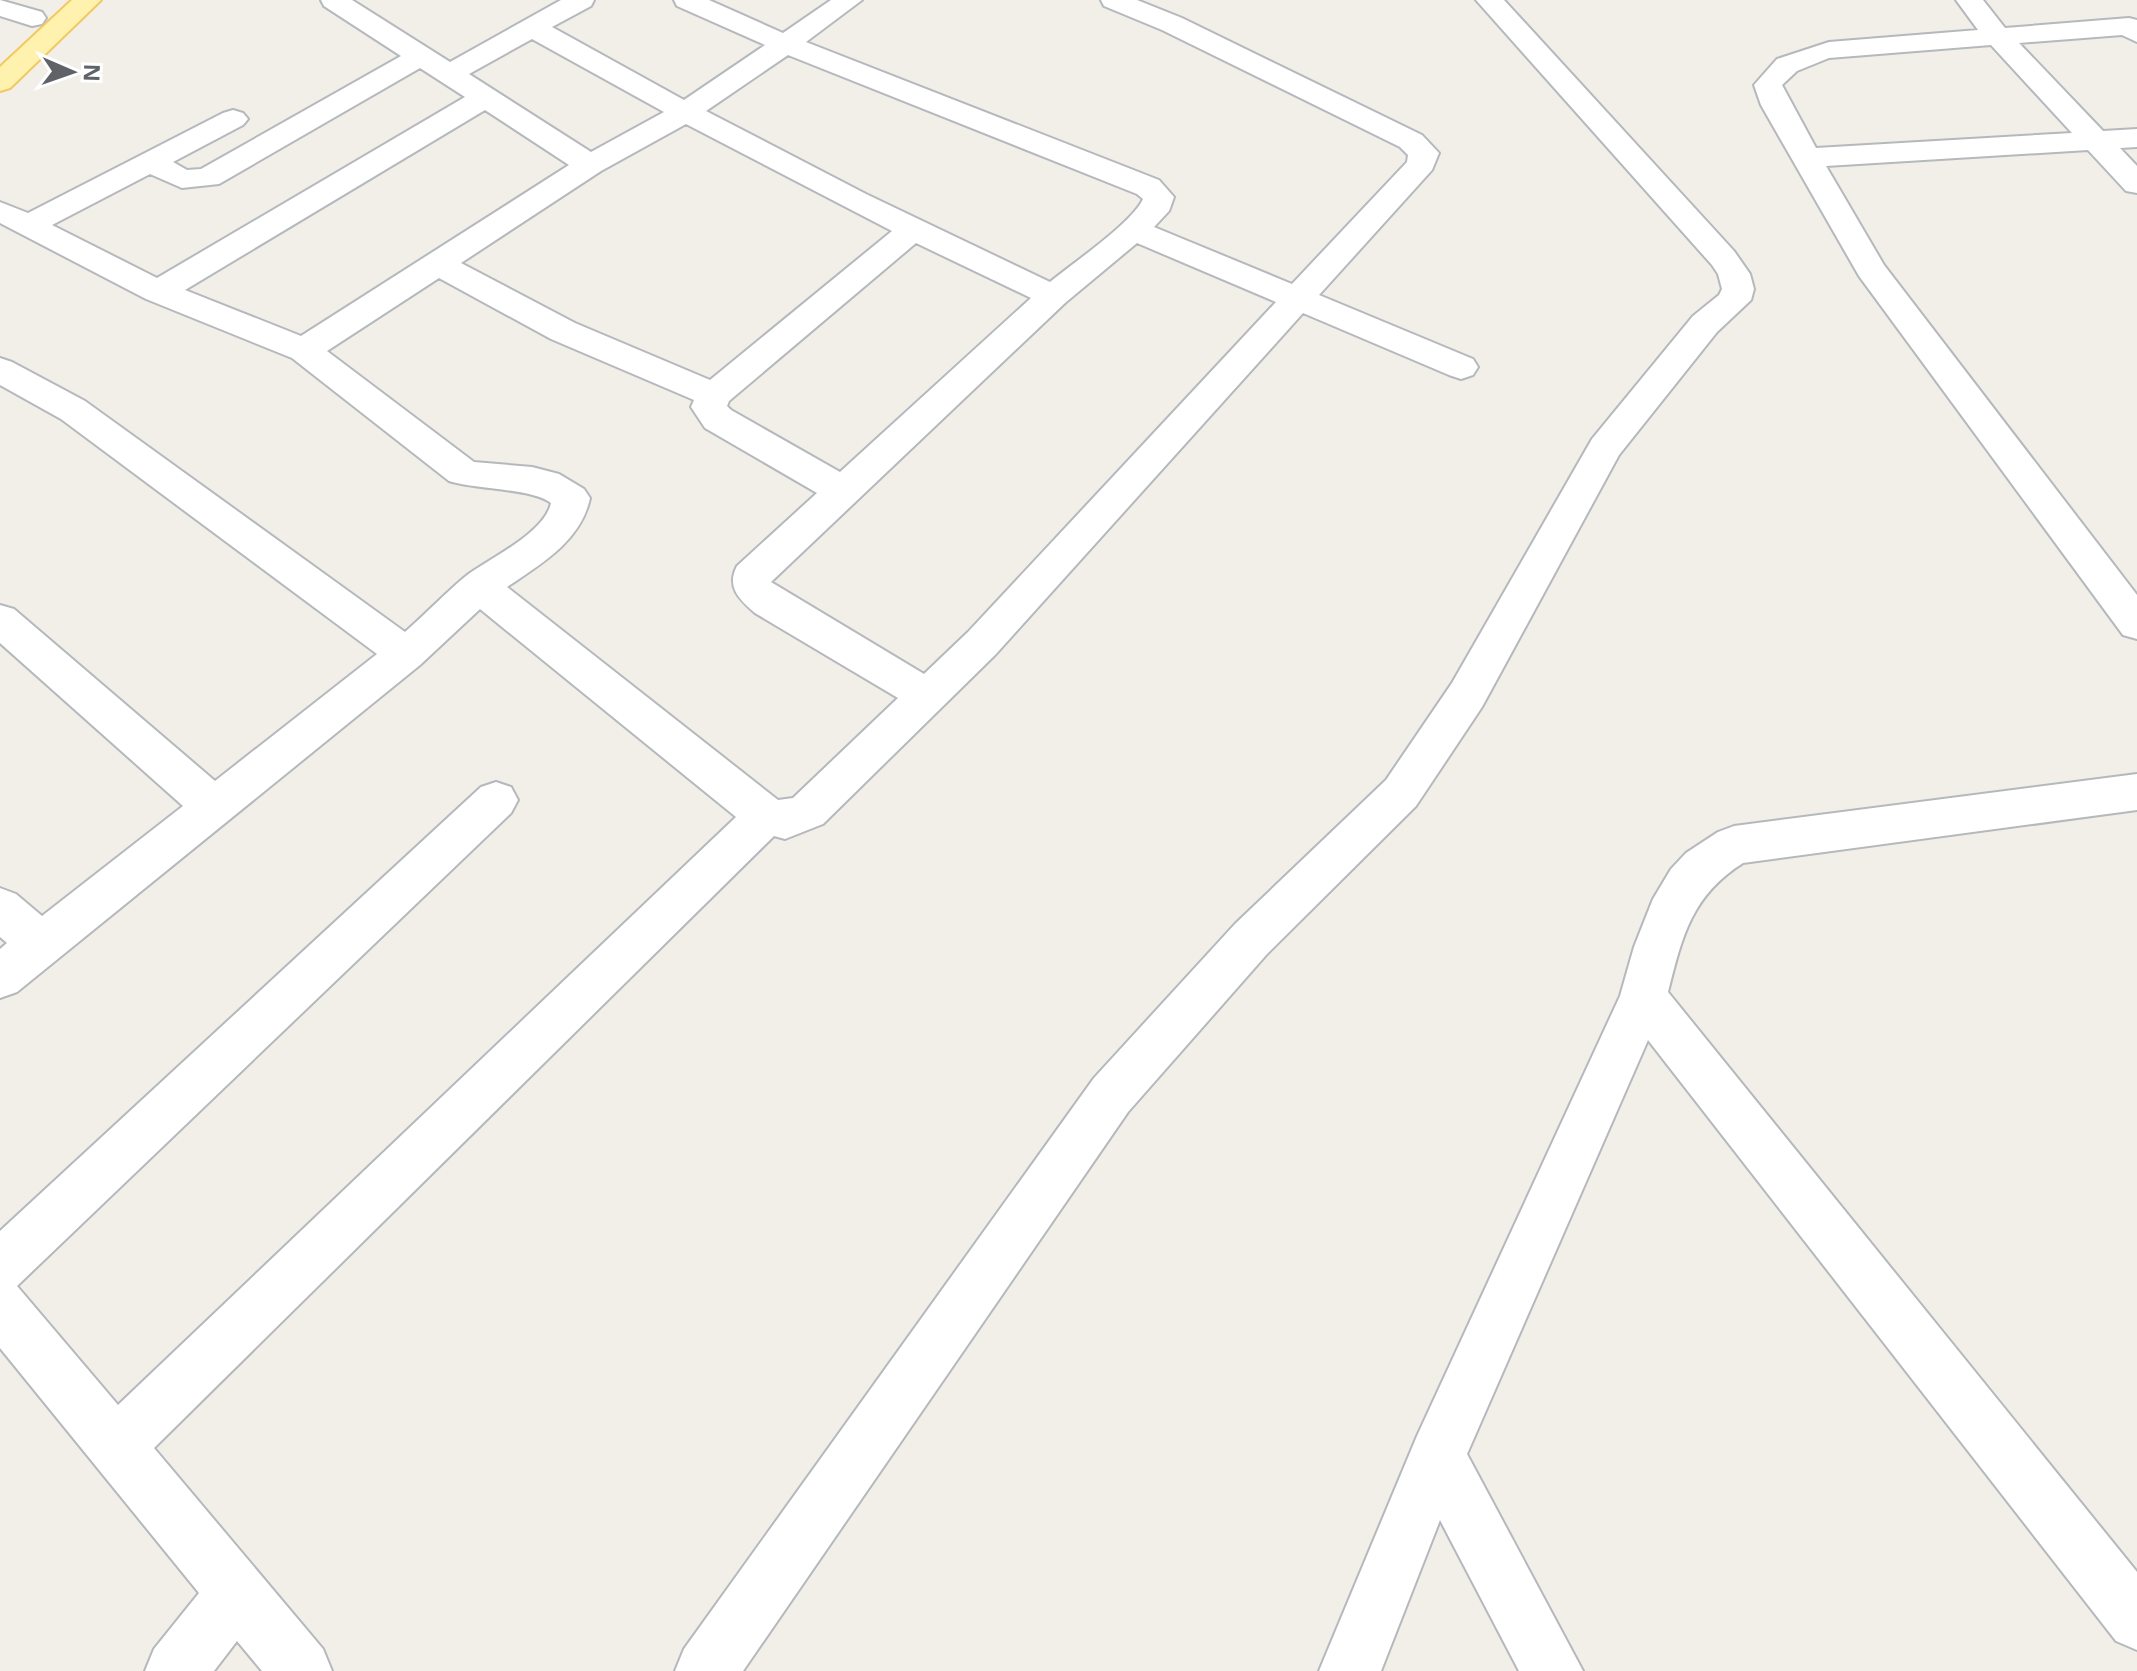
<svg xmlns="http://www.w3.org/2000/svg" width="2137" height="1671" font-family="'Open Sans',sans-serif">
  <rect width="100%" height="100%" fill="#f1efe8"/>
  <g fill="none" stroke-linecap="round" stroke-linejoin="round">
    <defs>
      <path id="minor" d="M0 0 42 12 46 18 42 24 32 26 0 16Z
        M321 0H352L450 62 561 0H594L591 6 552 27 684 100 765 45 677 6 674 0H709L783 33 831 0H862L806 42 1159 180 1174 197 1169 211 1154 227 1292 284 1407 162 1408 155 1400 147 1162 30 1104 6 1101 0H1137L1182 18 1422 135 1439 153 1432 170 1319 295 1473 359 1478 367 1473 375 1461 379 1449 375 1303 313 996 654 823 824 785 839 774 836 154 1448 323 1649 332 1671H262L237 1641 214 1671H145L154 1649 199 1593 0 1348V1231L481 787 496 782 511 787 518 800 511 813 17 1286 118 1405 736 817 480 609 420 665 17 992 0 998V949L7 943 0 937V888L16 894 42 916 183 806 0 643V605L14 609 215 781 377 654 61 419 0 385V358L12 362 85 401 405 632C426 614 445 593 466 576 490 558 545 533 551 503 531 488 478 490 449 481L292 358 146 299 0 223V202L28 213 223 113 233 110 243 113 248 119 243 125 173 162 187 170 201 169 401 56 324 6ZM532 39 664 112 591 152 469 74ZM788 55 1137 194 1143 199C1132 223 1073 263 1050 282L866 194 706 111ZM420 68 465 97 157 278 52 225 150 174 182 188 219 184ZM485 110 569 165 301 336 185 290ZM686 124 892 231 710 380 575 323 461 263 601 171ZM916 243 1031 298 840 472 731 410 727 406 729 401ZM1137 243 1276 302 968 632 924 674 771 582 1065 303ZM439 278 551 339 694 400 691 407 705 428 817 493 737 566C726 587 739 599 755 613L898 698 793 798 778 800 507 587C541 564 581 541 590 498L584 489 559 474 532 467 474 462 327 351Z
        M1476 0H1504L1734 251 1750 274 1754 289 1751 300 1717 332 1619 455 1482 707 1416 806 1267 954 1128 1112 743 1671H675L684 1649 1094 1078 1235 924 1386 780 1452 683 1592 439 1693 316 1719 295 1722 289 1718 274 1712 265Z
        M1956 0H1983L2005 28 2129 18 2137 20V42L2122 35 2019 43 2103 131 2137 129V147L2120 148 2137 166V193L2126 191 2088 150 1826 166 1884 265 2137 595V639L2123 635 1859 276 1761 105 1754 85 1777 59 1829 42 1978 30ZM1991 45 2072 133 1816 148 1782 85 1797 71 1829 58Z
        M2137 774V810L1743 863C1692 895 1682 936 1668 992L2137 1572V1650L2116 1641 1648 1040 1467 1454 1583 1671H1519L1440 1520 1381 1671H1319L1417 1436 1620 996 1634 947 1653 899 1671 869 1686 853 1718 832 1734 826Z"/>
      <path id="major" d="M72 0H101L10 88 0 91V67Z"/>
    </defs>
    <!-- minor casing -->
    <use href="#minor" stroke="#b5b8bc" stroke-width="4"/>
    <!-- major casing -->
    <use href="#major" stroke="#f2c960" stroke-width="4"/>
    <!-- minor -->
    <use href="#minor" fill="#fff" fill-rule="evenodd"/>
    <!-- major -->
    <use href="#major" fill="#fff2af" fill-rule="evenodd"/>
  </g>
  <!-- north arrow -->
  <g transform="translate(72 72) rotate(92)" stroke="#ffffff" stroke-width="6" paint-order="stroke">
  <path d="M0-6L14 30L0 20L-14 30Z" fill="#5f6368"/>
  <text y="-12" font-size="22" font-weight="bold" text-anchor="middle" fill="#5f6368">N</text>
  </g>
</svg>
